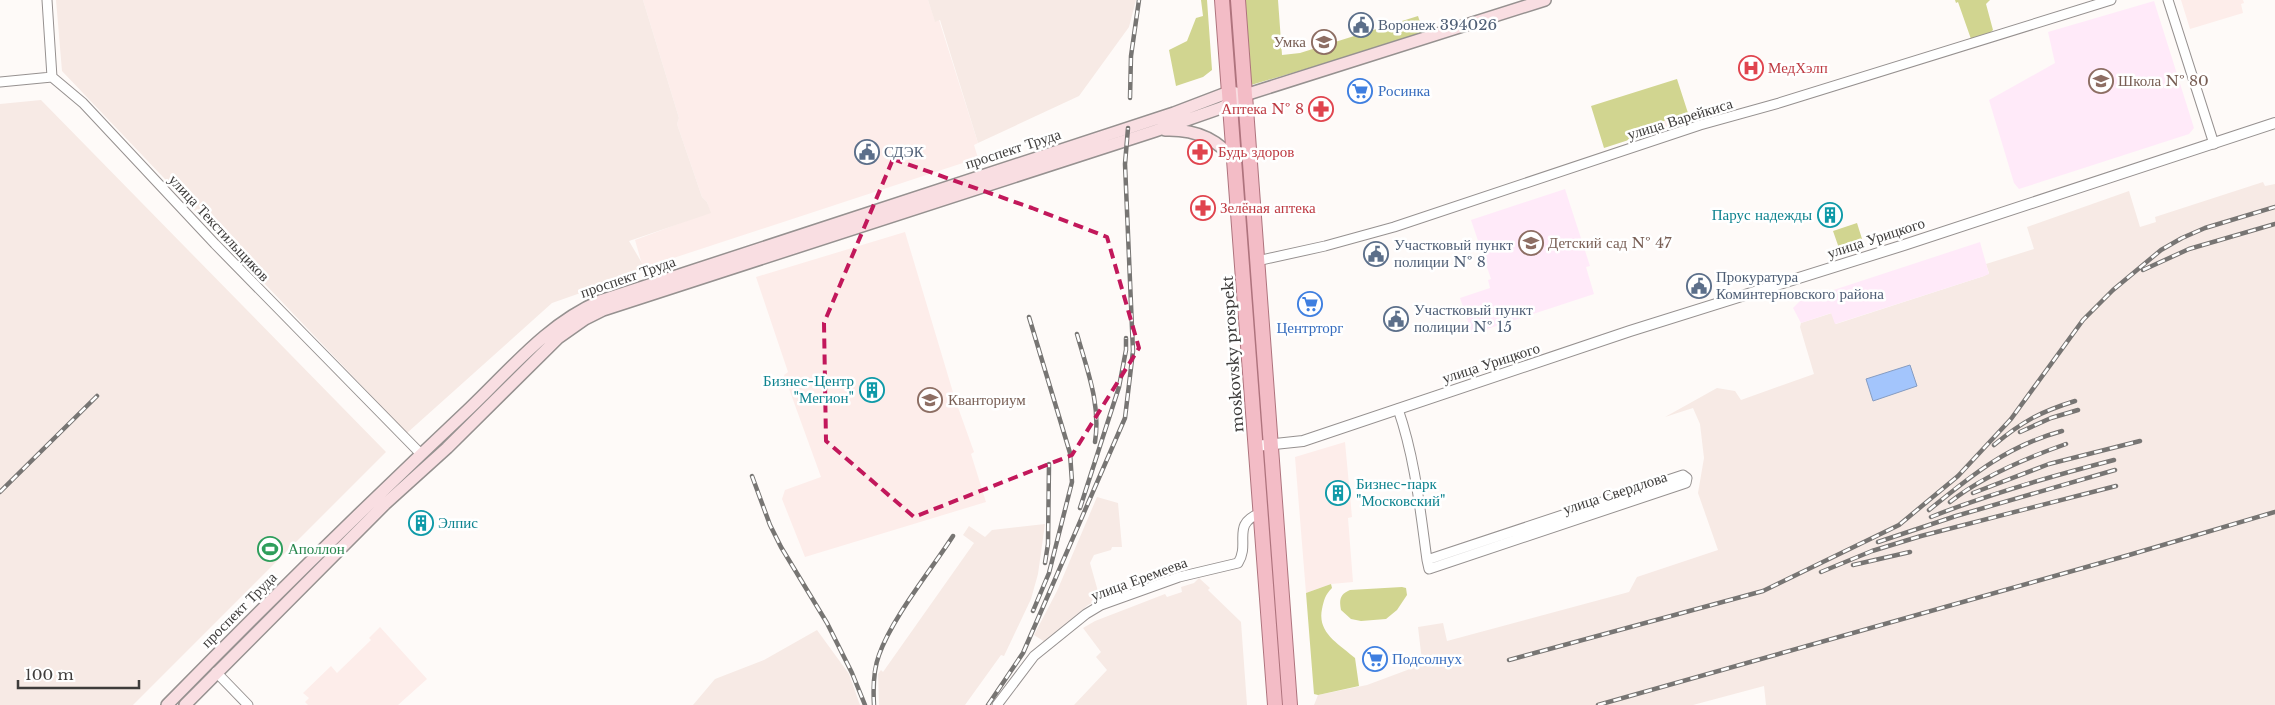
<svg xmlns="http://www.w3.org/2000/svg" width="2275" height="705" font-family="'Libre Baskerville',serif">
  <rect width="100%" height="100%" fill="#fefaf8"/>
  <!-- commercial -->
  <path fill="#fdedea" d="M643 0H928L935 21 939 20 978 143 974 145 978 158 643 268 635 240 710 212 707 202 702 197 677 124 679 118Z
    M2181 0H2243L2244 3 2241 4 2243 13 2190 29Z
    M1688 113 1690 120 1644 135 1642 128Z
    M905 232 955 399 974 452 971 454 986 502 805 557 782 499 785 490 821 477 784 375 788 372 756 277Z
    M1345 442 1352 517 1348 518 1353 582 1331 584 1306 593 1295 457Z
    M380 627 427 679 398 705H308L305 702 309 698 303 693 331 666 337 673 371 640 369 638Z"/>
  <!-- built -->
  <path fill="#f7eae5" d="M56 0H643L679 118 677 124 702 197 707 202 711 213 629 241 646 270 552 303 407 433 62 71Z
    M928 0H1136L1129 27 1079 96 978 143 940 20 935 22Z
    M41 100 386 452 133 705H0V104Z
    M2263 182 2265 186 2275 184V705H1766L1764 686 1693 705H1314L1318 695 1367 685 1418 666 1422 661 1418 627 1443 623 1447 641 1629 592 1637 577 1718 550 1698 493 1704 458 1700 424 1693 408 1665 417 1717 388 1735 391 1741 400 1814 374 1800 327 1801 323 1832 313 1836 324 1984 276 1989 273 1986 264 2034 249 2027 227 2129 191 2140 227 2156 222 2155 217Z
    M1097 497 1118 503 1122 547H1112L1111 550 1094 555 1090 563 1099 595 1096 601 1088 605 1045 642 1034 635 1057 591Z
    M1045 524 1038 574 1031 599 1004 656 1001 655 965 705H879L878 674 881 670 883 672 974 543 963 535 969 526 985 537 992 530Z
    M1199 578 1210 588 1208 590 1241 622 1247 705H1074L1107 670 1096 657 1101 652 1083 628 1095 621 1165 594 1167 597 1182 592 1181 587 1194 583Z
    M817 630 849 674 860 705H693L715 679 764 660Z"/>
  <!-- education -->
  <path fill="#ffeaf9" d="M2154 1 2194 128 2189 134 2019 189 2014 183 1989 100 2055 63 2048 32Z
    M1565 189 1590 266 1586 267 1594 294 1472 334 1460 298 1490 288 1488 280 1491 279 1471 220Z
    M1980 242 1989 274 1984 276 1835 324 1831 313 1801 323 1793 308 1800 301Z"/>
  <!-- green -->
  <path fill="#d1d590" d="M1201 0H1207L1212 70 1203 77 1176 86 1169 50 1187 41 1196 18 1203 16Z
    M1245 0H1278L1282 55 1300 53 1418 16 1424 34 1251 85Z
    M1955 0H1990L1986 4 1993 30 1990 33 1971 39 1958 2 1956 3Z
    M1677 79 1688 113 1642 128 1644 135 1604 148 1591 106Z
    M1857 223 1863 242 1840 251 1833 231Z
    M1331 584 1332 588C1325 595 1324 600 1322 609 1317 633 1339 644 1355 658L1359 686 1318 695 1314 694 1306 593Z
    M1402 587 1406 588 1407 595 1397 610 1386 619 1361 621 1351 619 1341 610C1339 600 1340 594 1350 590Z"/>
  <!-- water -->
  <path fill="#a3c5fc" stroke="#859cc2" d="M1910 365 1917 386 1873 401 1866 379Z"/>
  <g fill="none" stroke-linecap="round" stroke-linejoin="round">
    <defs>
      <path id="minor" d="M47 0 52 77 83 103 215 244 420 453
        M2168 0 2214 144
        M0 82 52 77
        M1257 261 1325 246 1394 227 1700 125 1779 103 2111 0
        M1398 409C1415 458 1420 509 1427 560L1429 569 1686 483 1687 478 1683 475 1427 560
        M216 672 248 705
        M997 705 1034 656 1086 614 1101 605 1179 577 1238 563C1251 543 1230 524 1261 513"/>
      <path id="tertiary" d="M1256 446 1303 441 1630 331 1904 245 2275 123"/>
      <path id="secondary" d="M1165 130C1193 129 1218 138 1235 162
        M167 705C266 604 367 505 470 408 511 369 547 324 600 301L1174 113 1229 92 1236 93
        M185 705 385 504 447 448 558 338 585 319 603 310 1155 131 1221 108 1245 95 1545 0"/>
      <path id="primary" d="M1222 0 1275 705
        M1238 0 1290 705"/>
    </defs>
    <!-- minor casing -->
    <use href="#minor" stroke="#969190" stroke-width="11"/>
    <!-- tertiary casing -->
    <use href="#tertiary" stroke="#969190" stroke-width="12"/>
    <!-- secondary casing -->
    <use href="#secondary" stroke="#969190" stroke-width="14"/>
    <!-- primary casing -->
    <use href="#primary" stroke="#ae737d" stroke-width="16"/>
    <!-- minor -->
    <use href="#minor" stroke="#fff" stroke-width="9"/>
    <!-- tertiary -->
    <use href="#tertiary" stroke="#fff" stroke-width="10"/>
    <!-- secondary -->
    <use href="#secondary" stroke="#f9dee2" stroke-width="11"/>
    <!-- primary -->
    <use href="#primary" stroke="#f3bcc6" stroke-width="14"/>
    <defs>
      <path id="rail" d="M1130 98 1131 56 1139 0
        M2143 270 2189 249 2275 224
        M1029 317 1070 453 1072 482 1049 573 1033 611
        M1077 334C1087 370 1101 404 1095 442
        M2020 432 2051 418 2078 410
        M1994 445C2023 421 2040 412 2075 401
        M752 476 770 525 781 547 827 623 852 673 865 705
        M0 492 97 396
        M1973 493 2049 464 2140 441
        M1950 502C1983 476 2026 458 2066 444
        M1080 508 1119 387 1126 350V338
        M1929 510C1972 475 2007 446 2062 431
        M1931 517C1991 493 2052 476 2114 460
        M1878 542 1956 516 2115 470
        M1045 563 1048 544 1049 464
        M1853 565 1910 552
        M1821 572 1872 551 1921 536 2116 486
        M1509 660 1763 591 1899 525 1958 476 2011 419 2083 320 2113 290 2161 250 2182 238 2205 228 2275 207
        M874 705C873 688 873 671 879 655 892 618 931 570 953 536
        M988 705 1023 653 1125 418 1133 351 1125 164 1128 128
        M1598 705 2129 555 2275 512"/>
    </defs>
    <!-- rail casing -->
    <use href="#rail" stroke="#777573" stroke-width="4.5"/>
    <!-- rail -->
    <use href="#rail" stroke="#fff" stroke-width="2.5" stroke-dasharray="8" stroke-linecap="butt"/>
  </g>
  <!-- marked area -->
  <path fill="none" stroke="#c2185b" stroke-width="4" stroke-dasharray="10 6" stroke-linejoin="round" d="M893 159 1032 208 1107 237 1139 348 1072 455 914 517 826 441 824 323Z"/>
  <!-- icons -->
  <defs>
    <symbol id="civic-ring" viewBox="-11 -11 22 22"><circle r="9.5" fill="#fff" stroke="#5c6f8a" stroke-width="1.5"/><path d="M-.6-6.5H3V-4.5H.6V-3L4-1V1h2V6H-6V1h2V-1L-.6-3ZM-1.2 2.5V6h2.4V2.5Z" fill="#5c6f8a"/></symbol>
    <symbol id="school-ring" viewBox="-11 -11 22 22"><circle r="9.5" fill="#fff" stroke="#8d6e63" stroke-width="1.5"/><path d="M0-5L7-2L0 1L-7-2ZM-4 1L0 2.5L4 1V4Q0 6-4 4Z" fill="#8d6e63"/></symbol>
    <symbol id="hospital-ring" viewBox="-11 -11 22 22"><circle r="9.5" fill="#fff" stroke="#e0444e" stroke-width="1.5"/><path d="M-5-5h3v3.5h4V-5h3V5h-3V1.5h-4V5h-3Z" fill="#e0444e"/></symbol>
    <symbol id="supermarket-ring" viewBox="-11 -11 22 22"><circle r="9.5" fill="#fff" stroke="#3f7fe0" stroke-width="1.5"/><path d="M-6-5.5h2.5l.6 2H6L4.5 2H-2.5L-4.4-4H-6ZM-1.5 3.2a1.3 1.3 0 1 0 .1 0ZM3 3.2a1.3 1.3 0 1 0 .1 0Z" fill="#3f7fe0"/></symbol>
    <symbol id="pharmacy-ring" viewBox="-11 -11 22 22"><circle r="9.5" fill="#fff" stroke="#e0444e" stroke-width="1.5"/><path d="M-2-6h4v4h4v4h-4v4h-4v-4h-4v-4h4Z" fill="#e0444e"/></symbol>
    <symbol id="building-ring" viewBox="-11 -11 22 22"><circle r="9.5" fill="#fff" stroke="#0f9aa8" stroke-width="1.5"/><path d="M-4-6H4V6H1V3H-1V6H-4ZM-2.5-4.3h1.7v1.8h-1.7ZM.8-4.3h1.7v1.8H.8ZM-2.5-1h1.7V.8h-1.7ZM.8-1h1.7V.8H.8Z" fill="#0f9aa8"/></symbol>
    <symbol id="stadium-ring" viewBox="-11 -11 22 22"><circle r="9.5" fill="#fff" stroke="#2e9e5b" stroke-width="1.5"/><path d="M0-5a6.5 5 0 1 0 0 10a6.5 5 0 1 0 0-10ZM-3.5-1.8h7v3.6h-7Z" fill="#2e9e5b"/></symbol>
  </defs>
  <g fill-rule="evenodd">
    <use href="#civic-ring" x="1347" y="11" width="28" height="28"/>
    <use href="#school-ring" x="1310" y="28" width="28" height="28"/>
    <use href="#hospital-ring" x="1737" y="54" width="28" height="28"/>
    <use href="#school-ring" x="2087" y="67" width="28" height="28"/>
    <use href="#supermarket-ring" x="1346" y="77" width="28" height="28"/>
    <use href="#pharmacy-ring" x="1307" y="95" width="28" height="28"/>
    <use href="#civic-ring" x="853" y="138" width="28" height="28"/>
    <use href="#pharmacy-ring" x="1186" y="138" width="28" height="28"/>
    <use href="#pharmacy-ring" x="1189" y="194" width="28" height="28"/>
    <use href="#building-ring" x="1816" y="201" width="28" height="28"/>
    <use href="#school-ring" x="1517" y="229" width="28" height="28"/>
    <use href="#civic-ring" x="1362" y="240" width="28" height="28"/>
    <use href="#civic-ring" x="1685" y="272" width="28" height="28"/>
    <use href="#supermarket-ring" x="1296" y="290" width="28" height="28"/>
    <use href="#civic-ring" x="1382" y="305" width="28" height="28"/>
    <use href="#building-ring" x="858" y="376" width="28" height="28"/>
    <use href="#school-ring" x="916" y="386" width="28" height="28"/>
    <use href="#building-ring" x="1324" y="479" width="28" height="28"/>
    <use href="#building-ring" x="407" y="509" width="28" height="28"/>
    <use href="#stadium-ring" x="256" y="535" width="28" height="28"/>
    <use href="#supermarket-ring" x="1361" y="645" width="28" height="28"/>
  </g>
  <g text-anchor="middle" stroke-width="5" stroke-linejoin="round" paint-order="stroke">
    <!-- service labels -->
    <g font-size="15" fill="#4e5e75" stroke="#fff" text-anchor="start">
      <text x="1378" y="30">Воронеж 394026</text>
      <text x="884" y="157">СДЭК</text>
      <text x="1394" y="250">Участковый пункт<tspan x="1394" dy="17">полиции № 8</tspan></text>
      <text x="1716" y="282">Прокуратура<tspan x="1716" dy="17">Коминтерновского района</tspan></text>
      <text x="1414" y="315">Участковый пункт<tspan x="1414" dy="17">полиции № 15</tspan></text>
    </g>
    <!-- education labels -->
    <g font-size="15" fill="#785e54" stroke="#fff" text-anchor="start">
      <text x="1306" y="47" text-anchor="end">Умка</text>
      <text x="2118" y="86">Школа № 80</text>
      <text x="1548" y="248">Детский сад № 47</text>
      <text x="948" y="405">Кванториум</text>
    </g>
    <!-- health labels -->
    <g font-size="15" fill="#be3a42" stroke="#fff" text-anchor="start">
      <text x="1768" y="73">МедХэлп</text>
      <text x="1304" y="114" text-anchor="end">Аптека № 8</text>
      <text x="1218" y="157">Будь здоров</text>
      <text x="1220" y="213">Зелёная аптека</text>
    </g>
    <!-- shop labels -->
    <g font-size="15" fill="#366cbe" stroke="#fff" text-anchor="start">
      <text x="1378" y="96">Росинка</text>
      <text x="1310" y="333" text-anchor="middle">Центрторг</text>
      <text x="1392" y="664">Подсолнух</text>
    </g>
    <!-- street labels -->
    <g font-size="15" fill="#3e3c3b" stroke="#fff">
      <text transform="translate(1680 119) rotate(-17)" y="5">улица Варейкиса</text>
      <text transform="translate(1013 149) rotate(-18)" y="5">проспект Труда</text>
      <text transform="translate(219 228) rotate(47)" y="5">улица Текстильщиков</text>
      <text transform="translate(1876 238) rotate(-18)" y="5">улица Урицкого</text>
      <text transform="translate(628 277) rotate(-19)" y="5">проспект Труда</text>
      <text transform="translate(1233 354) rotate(-94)" y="5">moskovsky prospekt</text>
      <text transform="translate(1491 363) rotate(-18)" y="5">улица Урицкого</text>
      <text transform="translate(1615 493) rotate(-18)" y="5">улица Свердлова</text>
      <text transform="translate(1139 579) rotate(-20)" y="5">улица Еремеева</text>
      <text transform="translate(239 610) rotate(-45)" y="5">проспект Труда</text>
    </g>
    <!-- culture labels -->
    <g font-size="15" fill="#0d838f" stroke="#fff" text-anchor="end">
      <text x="1812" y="220">Парус надежды</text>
      <text x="854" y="386">Бизнес-Центр<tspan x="854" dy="17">"Мегион"</tspan></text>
      <text x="1356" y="489" text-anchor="start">Бизнес-парк<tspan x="1356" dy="17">"Московский"</tspan></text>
      <text x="438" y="528" text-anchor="start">Элпис</text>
    </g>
    <!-- leisure labels -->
    <g font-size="15" fill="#27864d" stroke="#fff" text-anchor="start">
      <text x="288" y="554">Аполлон</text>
    </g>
  </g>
  <!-- scale -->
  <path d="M18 680v8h121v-8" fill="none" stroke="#3e3c3b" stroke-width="2.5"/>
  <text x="25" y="680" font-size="15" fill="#3e3c3b" stroke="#ffffff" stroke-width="4" paint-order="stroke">100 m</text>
</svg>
